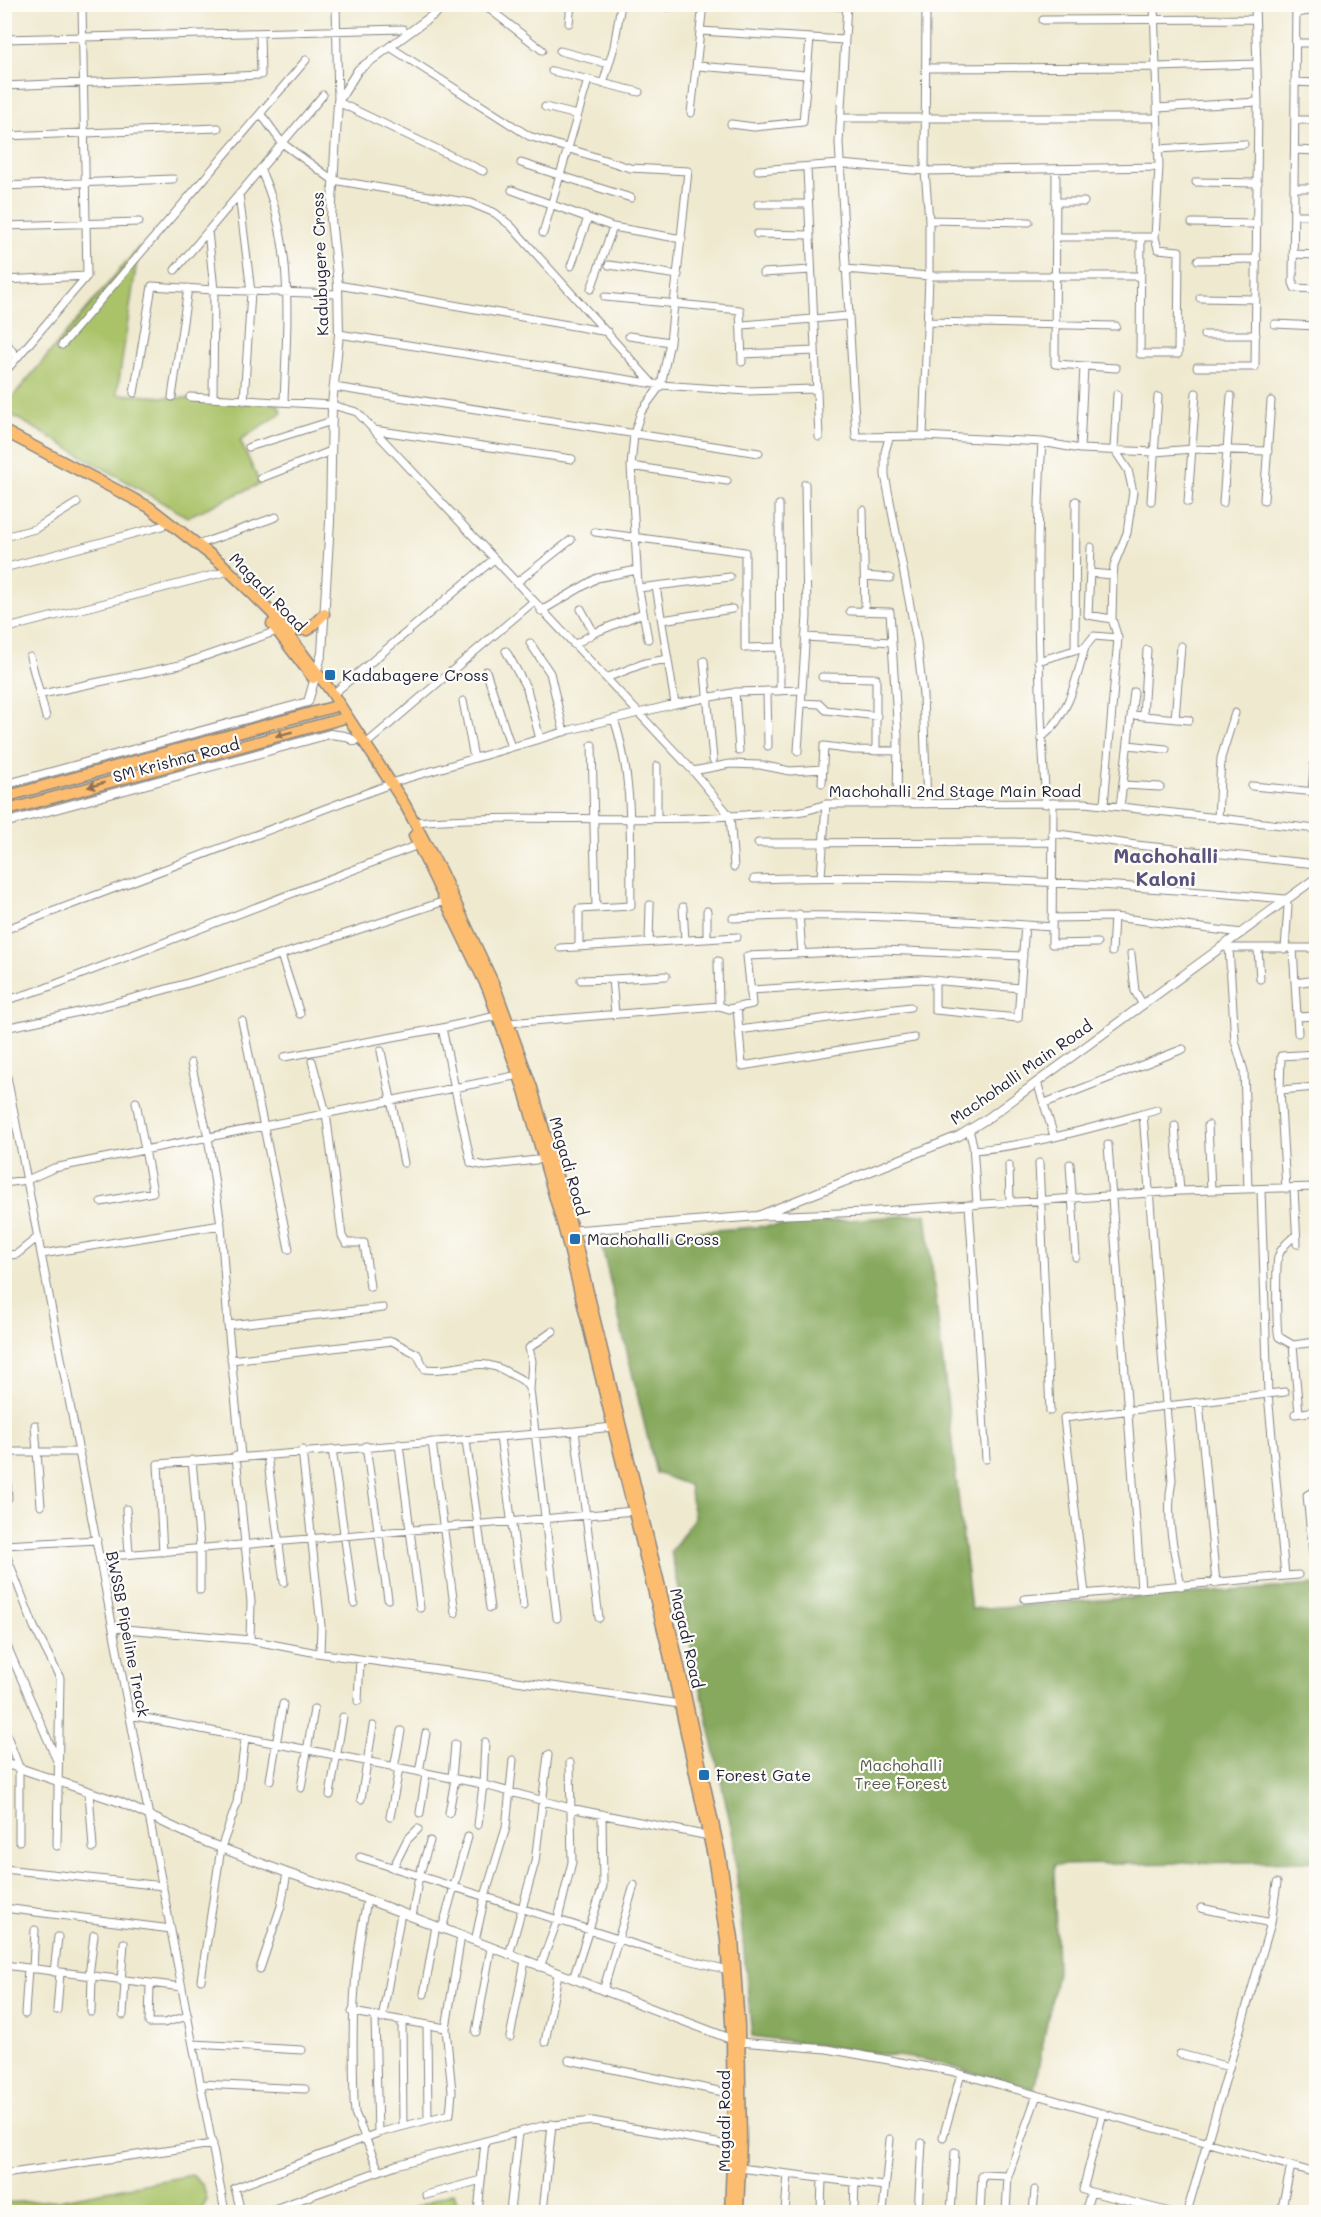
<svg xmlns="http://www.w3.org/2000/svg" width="1321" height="2217" font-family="Mali,sans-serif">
  <rect width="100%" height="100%" fill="#fdfcf7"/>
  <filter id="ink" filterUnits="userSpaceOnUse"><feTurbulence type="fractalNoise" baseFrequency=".0167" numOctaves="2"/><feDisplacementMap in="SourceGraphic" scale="12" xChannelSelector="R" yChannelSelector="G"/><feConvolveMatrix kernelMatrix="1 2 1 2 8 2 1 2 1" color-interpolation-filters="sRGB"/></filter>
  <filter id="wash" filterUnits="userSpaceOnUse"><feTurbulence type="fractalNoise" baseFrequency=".008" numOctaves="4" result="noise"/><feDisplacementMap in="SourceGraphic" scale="24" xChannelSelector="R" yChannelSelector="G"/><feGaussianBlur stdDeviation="1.35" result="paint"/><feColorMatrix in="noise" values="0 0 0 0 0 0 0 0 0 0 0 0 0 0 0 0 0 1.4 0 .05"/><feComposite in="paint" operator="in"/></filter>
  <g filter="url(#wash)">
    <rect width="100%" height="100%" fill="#efe9cf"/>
    <!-- green -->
    <path fill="#aac369" stroke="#667252" stroke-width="1.5" d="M139 247 117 394 278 404 282 413 240 440 260 484 187 517 5 411V406Z
      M192 2175 203 2185 207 2200 200 2212H5V2203L58 2200Z
      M454 2192 460 2212H404Z"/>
    <!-- forest -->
    <path fill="#87a95d" stroke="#54664c" stroke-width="1.5" d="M926 1214 971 1609 1316 1585V1861L1054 1865 1057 1972 1034 2089 926 2060 752 2036 733 1836 671 1552 694 1518 689 1485 656 1473 600 1239Z"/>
  </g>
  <g filter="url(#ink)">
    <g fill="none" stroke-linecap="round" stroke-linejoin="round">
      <defs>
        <path id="minor" d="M336 4 338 102 483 171
          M483 4 542 50
          M639 4 669 7
          M817 4 847 7
          M847 4 839 143 856 437 923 436 1042 442 1080 449 1155 452 1193 449 1268 451
          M1296 4 1293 283 1295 288 1316 289
          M1296 13 1316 10
          M1043 20 1255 19
          M569 23 571 4
          M701 31 844 40
          M4 39 403 29
          M1296 43H1316
          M390 47 529 136 630 168 688 171 670 342 661 385 641 412 634 434 631 466 638 585 648 639
          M560 51 609 64
          M698 66 806 75
          M927 68 1156 67 1257 64
          M552 71 639 92
          M1294 82 1316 83
          M603 84 614 47 621 4
          M4 86 261 75 260 33
          M545 107 577 115
          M1157 108 1258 102
          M691 113 703 4
          M261 114 282 143 333 180 471 203 495 213 511 226 652 383
          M841 118H1157
          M1295 120H1316
          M731 124 754 127 803 122 810 38
          M4 136 218 128
          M1158 149 1244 144
          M1295 150 1316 151
          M521 163 631 198
          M260 169C295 243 287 322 284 401
          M807 169 819 437
          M758 170 840 164 925 171 1159 167
          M1056 170 1055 364 1116 368
          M1196 182 1258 183
          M4 186 173 179
          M1295 188H1316
          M512 190 613 227 682 239
          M239 194 251 292 244 401
          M1055 202H1084
          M758 204H808
          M1295 215H1316
          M929 220 1029 222
          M1192 223 1257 224
          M4 226 139 222
          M543 233 588 80
          M757 234 810 235
          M1055 237H1155L1159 167 1154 4
          M1141 237 1140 354H1178L1179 251 1158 249 1155 237
          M1293 254 1316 255
          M1198 260 1257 259
          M609 265 678 275
          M571 266 588 218
          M845 269 929 276H1140
          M175 270 323 95
          M763 273 811 270
          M4 280 87 276
          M338 285 608 332
          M591 289 613 227
          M605 297 740 310 742 362
          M1200 298 1256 299
          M928 322 1116 326
          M1275 324 1316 326
          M743 325 847 316
          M339 334 661 385 747 391 815 389
          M1204 335H1256
          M629 336 670 342
          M4 339 17 358
          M62 345 306 60
          M742 354 815 351
          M1197 367H1255L1258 102 1255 4
          M4 373 87 276 82 4
          M334 387 759 453
          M134 393 152 286 214 290 208 231
          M172 397 188 288
          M190 397 332 405 357 412 693 771 730 816 734 867
          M213 398 214 290 338 294
          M374 430 572 459
          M923 436 929 276V220L925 171 926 4
          M889 438 885 452V475L917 642 923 695 927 804
          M1042 442C1034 563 1038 683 1046 804
          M249 447 332 421
          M1080 449 1084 366
          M631 466 727 481
          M261 478 331 451
          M1264 500 1271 401
          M1151 501 1158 397
          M1188 502 1196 393
          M1223 503 1231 396
          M779 505 780 691
          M863 510 865 612
          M595 532 745 552V648L780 647
          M4 537 35 529 77 503
          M197 545 276 517
          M1091 547 1088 615 1112 619
          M4 568 162 526
          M1090 573 1113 575
          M865 576 890 578
          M516 583 571 540
          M656 586 675 704
          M639 588 730 577
          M581 609 594 633
          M541 611 597 578 637 570
          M850 611 890 612 898 736 897 804
          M662 620 732 609
          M4 629 229 571
          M805 637 892 642
          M530 643 550 673 564 732
          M574 645 594 633 643 613
          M1075 650 1076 501
          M506 651 527 689 540 739
          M30 657 46 717
          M704 661 713 760
          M1038 661 1085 647 1094 636 1118 638
          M486 671 511 747
          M822 677 876 678V751
          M606 678 645 663 668 659
          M767 691 768 746
          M735 692 739 751
          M42 694 180 665 277 631
          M333 694 494 559
          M463 701 474 758
          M801 703 820 704 826 710 877 716
          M1132 715 1189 720
          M1143 716 1147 650
          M1175 719 1181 646
          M1041 738C1069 716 1076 680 1085 647
          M366 744 533 602
          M592 745 596 908
          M1128 745 1166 749
          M798 751 807 616 805 484
          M693 771 730 764 760 765 790 771 823 769
          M391 783 570 730 675 704 737 692 802 690
          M822 783 824 746 853 750 898 751
          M1123 785 1160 787
          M1252 786 1316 792
          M1312 792 1316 742
          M1053 803 1052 944 1097 943
          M1104 805 1118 638 1112 619 1113 578 1114 565 1127 533 1133 492 1128 470 1114 449 1117 394
          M1120 807 1134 692
          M657 818V766
          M1218 819 1221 758 1235 713
          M414 822C524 813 635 824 745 815 774 812 798 816 826 804L1085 803 1316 829
          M1052 833 1136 845 1316 864
          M758 843 1052 842
          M821 877 826 804
          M754 879C931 873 1109 883 1285 899
          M683 907 685 940
          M707 911V939
          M799 914 802 953
          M733 918C840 912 946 919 1052 927
          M1052 918 1114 917 1242 933
          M4 930 385 786
          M649 942 650 905
          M579 946V909L631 906C630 845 634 778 614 719
          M560 948 737 937
          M1227 948H1316
          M1229 948 1235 1041 1244 1071 1248 1189
          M1293 948 1298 1033
          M1258 949 1260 979
          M1285 949 1288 906
          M1112 952 1114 917
          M1131 954 1135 991 1143 1005
          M281 955 300 1014
          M718 961 719 1006
          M581 980 612 979
          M935 980V1010L1018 1018 1025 925
          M1295 983 1316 980
          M750 990 920 979 1020 988
          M4 1001 43 989 418 845
          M737 1007 742 1066 914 1038
          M615 1014 612 979 666 976
          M501 1015 442 1028 471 1163 486 1166 544 1159
          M1297 1017 1316 1016
          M242 1021 289 1249
          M508 1023 719 1006 729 1009 752 1004 747 956 883 950 1023 956
          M4 1028C155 999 300 949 445 901
          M739 1030 910 1007
          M381 1051 404 1163
          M284 1057 442 1028
          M4 1061 225 2212
          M312 1061 326 1113 342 1236 346 1243H364L370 1287
          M1037 1082 1054 1136
          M1280 1090 1316 1087
          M1045 1103 1183 1049
          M1143 1114 1172 1480C1165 1515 1174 1552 1181 1586
          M1208 1125 1211 1190
          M1175 1126 1180 1191
          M969 1130 973 1145 977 1204
          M1108 1145 1141 1589
          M974 1150C1036 1145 1098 1126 1157 1110
          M1039 1163 1050 1411
          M1070 1164 1076 1257
          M1009 1165 1010 1203
          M4 1183 27 1180 54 1168 519 1075
          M1286 1189 1280 1090 1281 1056 1316 1054
          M1294 1189 1297 1244
          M1261 1190 1268 1394 1285 1576
          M101 1202 153 1192 136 1102
          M969 1205 986 1459
          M762 1216 865 1212 1180 1191 1316 1187
          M221 1225 228 1325 383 1308
          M42 1254 221 1225 208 1137 191 1063
          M4 1256 17 1254 38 1237
          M228 1325 241 1456
          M1293 1345 1279 1337C1276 1332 1276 1265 1278 1257 1281 1247 1289 1241 1296 1235
          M231 1360 392 1341 417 1354 425 1369C458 1373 477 1354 509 1373 520 1379 524 1379 530 1390L532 1361 529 1348 553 1331
          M530 1390 557 1618
          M1199 1402 1216 1583
          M1299 1413 1293 1345 1316 1342
          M1295 1414 1316 1411
          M35 1425 41 1506
          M575 1431 613 1427
          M500 1437 523 1606
          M466 1441 490 1608
          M432 1442 455 1613
          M399 1444 420 1608
          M366 1446 388 1599
          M5 1449 8 1498
          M332 1449 354 1603
          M302 1450 321 1626 320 1653
          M4 1452H80
          M267 1455 284 1582
          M236 1456 251 1602 250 1640
          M192 1460 200 1548V1590
          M1316 1490 1307 1495 1313 1554 1316 1557
          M126 1509 129 1554
          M4 1545 97 1540
          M4 1549 34 1627 60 1678 57 1846
          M163 1552 158 1464 575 1431 599 1618
          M100 1557 634 1511
          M1085 1594 1064 1418 1285 1392
          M1025 1599 1298 1575
          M114 1628 250 1640 317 1653 680 1704
          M4 1639 58 1763
          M358 1701 360 1659
          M130 1715 477 1783 570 1808 709 1836
          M4 1728 19 1767V1841
          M394 1768 401 1731
          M419 1772 426 1733
          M452 1778 455 1744
          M270 1780 283 1704
          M301 1788 314 1709
          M89 1792 93 1848
          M330 1795 343 1717
          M361 1799 373 1726
          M420 1813 426 1774
          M449 1813 455 1779
          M390 1817 399 1769
          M478 1825 483 1785 485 1742
          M360 1857 665 1954 728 1970
          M393 1868 407 1840 418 1829
          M4 1869 163 1886
          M367 1901C352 1969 352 2030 354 2100L355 2113 379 2171
          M4 1908 171 1929
          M412 1917 419 1876 430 1841
          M1271 1923 1277 1883
          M442 1929 468 1837
          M475 1941 485 1896 506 1828 513 1760
          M509 1955 535 1862 548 1755
          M4 1965 182 1987
          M540 1967 558 1919 572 1862 570 1763
          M33 1969 35 1930
          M260 1969 281 1906 287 1873
          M54 1972 58 1937
          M89 1976 94 1935
          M573 1979 603 1886 602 1814
          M201 1980 221 1848 237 1803 245 1739
          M121 1981 124 1943
          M150 1984 149 2023H164L188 2016
          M603 1991 634 1885
          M424 1994 436 1926
          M57 2010 60 1973
          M91 2012 92 1977
          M352 2012 446 2028
          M25 2014 28 1968
          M123 2015 125 1981
          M375 2017 378 2133
          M382 2019 401 1913
          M402 2021 403 2125
          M427 2025 428 2119
          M476 2032 491 1948
          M510 2037 525 1961
          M545 2042 558 1974
          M739 2042 827 2049 950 2071 1316 2173
          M193 2044 302 2050
          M1180 2054 1229 2067
          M569 2060 733 2094
          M201 2084 305 2089
          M1103 2113 1083 2190 1139 2204 1137 2212
          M943 2137 961 2074
          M740 2168 884 2186
          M4 2174 213 2144
          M426 2195 481 2180
          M1139 2204 1170 2212
          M510 2211 519 2132
          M241 2212 235 2188 378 2133 450 2114 452 2092 446 2028 461 1936
          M266 2212 396 2165 542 2126 593 2121 733 2146
          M478 2212 485 2141
          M543 2212 552 2124
          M785 2212 788 2174
          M821 2212 822 2178
          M854 2212 855 2182
          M883 2212 890 2139
          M918 2212 922 2143
          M951 2212 955 2152
          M980 2212 982 2175 1008 2176
          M1006 2212 1008 2176 1037 2095
          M1033 2212 1035 2190
          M1085 2212 1091 2192
          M1187 2212 1271 1923 1201 1908
          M1281 2212 1291 2166"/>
        <path id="tertiary" d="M4 785 308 702 322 653 330 521 332 405 339 334 338 285 331 219 338 102 358 70 448 4
          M4 823 330 734 345 736 355 741
          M568 1231 758 1216 959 1136 988 1118 1316 878
          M4 1763 120 1802 203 1841 287 1873 358 1896 736 2041"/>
        <path id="primary" d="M4 431 149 507 221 563 272 613 330 690 404 803 439 868 495 987 532 1088 575 1239 676 1653 720 1855 733 1938 739 2026 741 2139 738 2212
          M272 624 313 678
          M286 630H308L324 614
          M414 836 488 989 524 1090 567 1240 669 1654 713 1856 726 1939 732 2039 733 2138 730 2212"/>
        <path id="trunk" d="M4 797 333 707
          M4 811 341 719"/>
      </defs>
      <!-- minor casing -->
      <use href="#minor" stroke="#888685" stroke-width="9"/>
      <!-- tertiary casing -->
      <use href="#tertiary" stroke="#888685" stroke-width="10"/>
      <!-- primary casing -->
      <use href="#primary" stroke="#888685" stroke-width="13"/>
      <!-- trunk casing -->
      <use href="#trunk" stroke="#888685" stroke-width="13"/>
      <!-- minor -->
      <use href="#minor" stroke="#fff" stroke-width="7"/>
      <!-- tertiary -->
      <use href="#tertiary" stroke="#fff" stroke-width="8"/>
      <!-- primary -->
      <use href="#primary" stroke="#fcbd6f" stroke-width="10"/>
      <!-- trunk -->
      <use href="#trunk" stroke="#fcbd6f" stroke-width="10"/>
    </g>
    <!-- one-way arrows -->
    <defs><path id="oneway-solid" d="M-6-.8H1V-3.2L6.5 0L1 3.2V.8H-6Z" transform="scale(1.5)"/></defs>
    <g fill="#8f7055">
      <use href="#oneway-solid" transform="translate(284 734) rotate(165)"/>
      <use href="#oneway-solid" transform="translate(96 785) rotate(165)"/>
    </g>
  </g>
  <!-- markers -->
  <g fill="#1f6fb2" stroke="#fdfcf7" stroke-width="2">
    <rect x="324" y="669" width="12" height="12" rx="3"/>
    <rect x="569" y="1233" width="12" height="12" rx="3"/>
    <rect x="698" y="1769" width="12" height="12" rx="3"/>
  </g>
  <g text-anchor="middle" stroke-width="4.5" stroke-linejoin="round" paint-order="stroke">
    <!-- street labels -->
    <g font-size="16" fill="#22223b" stroke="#fdfcf7">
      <text transform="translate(320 264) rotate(-92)" y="6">Kadubugere Cross</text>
      <text transform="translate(268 592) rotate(46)" y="6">Magadi Road</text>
      <text transform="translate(176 760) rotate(-15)" y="6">SM Krishna Road</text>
      <text x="955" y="797">Machohalli 2nd Stage Main Road</text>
      <text transform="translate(1021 1072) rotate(-35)" y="6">Machohalli Main Road</text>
      <text transform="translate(569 1166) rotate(74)" y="6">Magadi Road</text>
      <text transform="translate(128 1634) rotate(79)" y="6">BWSSB Pipeline Track</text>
      <text transform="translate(687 1638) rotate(77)" y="6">Magadi Road</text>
      <text transform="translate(724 2121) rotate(-90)" y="6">Magadi Road</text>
    </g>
    <!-- poi labels -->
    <g font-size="16" fill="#22223b" stroke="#fdfcf7" text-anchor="start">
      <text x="342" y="681">Kadabagere Cross</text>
      <text x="587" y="1245">Machohalli Cross</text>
      <text x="716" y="1781">Forest Gate</text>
    </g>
    <!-- park labels -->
    <g font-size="16" fill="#525a4b" stroke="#fdfcf7">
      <text x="901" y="1771">Machohalli<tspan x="901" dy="18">Tree Forest</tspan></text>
    </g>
    <!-- quarter labels -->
    <g font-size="20" font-weight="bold" fill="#59537d" stroke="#fdfcf7">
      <text x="1166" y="863">Machohalli<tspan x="1166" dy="23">Kaloni</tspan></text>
    </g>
  </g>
  <!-- margin -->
  <rect width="1321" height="2217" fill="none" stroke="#fdfcf7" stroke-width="24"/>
</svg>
